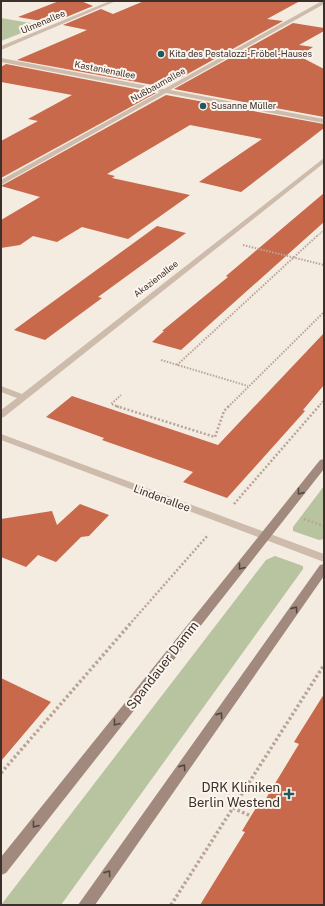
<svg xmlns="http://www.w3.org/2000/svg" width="325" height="906" font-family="'Public Sans',sans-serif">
  <rect width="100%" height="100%" fill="#f4ebe1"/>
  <!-- green -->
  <path fill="#b8c4a0" d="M1 18 42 25 1 41Z
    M324 486V539L319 540 293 531V527Z
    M275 556 303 566V569L61 905H1L266 560Z"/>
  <!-- building -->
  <path fill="#c8694b" d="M59 1H81L93 6 52 23 18 17Z
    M144 1H300L267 19 283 21 164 87 17 60 87 30 63 25 101 9 113 14Z
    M293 23 324 28V31L299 45 313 47 299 56 324 69V117L174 89Z
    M6 64 156 93 1 178V141L38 121 28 119 72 95 1 82V67Z
    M166 95 324 124V128L241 192 199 182 262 139 190 125 107 174 115 176 112 178 190 195 128 239 82 227 57 242 33 236 20 245 1 248V220L40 197 1 186Z
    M324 193V222L181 350 152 342 164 331H162L228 277 226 276Z
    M157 226 186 233 98 297 102 298 45 340 14 330Z
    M324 333V385L303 410 305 411 227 498 183 482 193 472 102 440 104 438 46 417 72 396 218 445Z
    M80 504 109 515 89 536 81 537 56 562 38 555 26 567 1 557V519L52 511 57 525Z
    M1 678 51 702 1 761Z
    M324 694V905H200L245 832 242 831 251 816 259 803 262 805 299 744 294 742Z"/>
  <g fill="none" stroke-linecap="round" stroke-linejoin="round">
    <!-- path-far3 -->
    <path stroke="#b9a596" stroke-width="1.5" stroke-dasharray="1 1" stroke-linecap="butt" d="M317 236 324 230"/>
    <!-- path-far2 -->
    <path stroke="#b9a596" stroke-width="2" stroke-dasharray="1.5 1.5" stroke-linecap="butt" d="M243 245 324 265
      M161 360 248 386
      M177 365 318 235
      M119 407 111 404 121 395
      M228 407 324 312
      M318 407 324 400"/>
    <!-- path-far1 -->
    <path stroke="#b9a596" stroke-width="2.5" stroke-dasharray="2 2" stroke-linecap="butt" d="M116 406 215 437 224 411 229 406
      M234 504 319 406
      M304 519 324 526
      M129 625 208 535"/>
    <!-- path -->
    <path stroke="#b9a596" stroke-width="3.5" stroke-dasharray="2.5 2.5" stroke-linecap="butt" d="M1 773 130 624
      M233 808 251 816
      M171 905 324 665"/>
    <!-- street -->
    <path fill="#cdbbac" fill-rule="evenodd" d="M110 1H116L1 50V46Z
      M322 1H324V4L170 90 324 119V123L166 93 1 185V180L160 92 1 62V58L164 89Z
      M324 158V163L4 417 1 418V410L17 398 1 392V386L22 394Z
      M1 434 324 554V562L1 440Z"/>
    <!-- secondary -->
    <path fill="#a18a7d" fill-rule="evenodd" d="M324 459V469L6 873 1 875V857L320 460Z
      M324 564V576L95 905H78L320 565Z"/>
  </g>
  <!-- one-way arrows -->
  <defs><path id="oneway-chevron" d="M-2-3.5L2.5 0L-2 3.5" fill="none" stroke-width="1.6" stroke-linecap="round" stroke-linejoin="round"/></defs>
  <g stroke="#544640">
    <use href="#oneway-chevron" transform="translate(300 492) rotate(129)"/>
    <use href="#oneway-chevron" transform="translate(241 567) rotate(128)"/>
    <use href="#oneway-chevron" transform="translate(295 609) rotate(-55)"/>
    <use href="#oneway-chevron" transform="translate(220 715) rotate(-55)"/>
    <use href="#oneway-chevron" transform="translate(116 723) rotate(128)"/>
    <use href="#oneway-chevron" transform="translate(183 767) rotate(-55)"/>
    <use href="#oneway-chevron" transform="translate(35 825) rotate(128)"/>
    <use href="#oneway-chevron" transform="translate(108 873) rotate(-55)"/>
  </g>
  <!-- markers -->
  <g fill="#1f5a5e" stroke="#fbf5ee" stroke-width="1.5">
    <circle cx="161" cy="54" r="4"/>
    <circle cx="203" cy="106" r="4"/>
    <path d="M287 788h4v4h4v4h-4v4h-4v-4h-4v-4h4z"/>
  </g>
  <g text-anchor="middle" stroke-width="4" stroke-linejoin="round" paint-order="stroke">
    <!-- far-street labels -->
    <g font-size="9" fill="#3b302b" stroke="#fbf5ee">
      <text transform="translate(43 22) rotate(-23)" y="3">Ulmenallee</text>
      <text transform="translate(105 70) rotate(11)" y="3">Kastanienallee</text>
      <text transform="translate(158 85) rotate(-29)" y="3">Nußbaumallee</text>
      <text transform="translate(156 279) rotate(-38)" y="3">Akazienallee</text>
    </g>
    <!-- far-poi labels -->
    <g font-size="9" fill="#3b302b" stroke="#fbf5ee" text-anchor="start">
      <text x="169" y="57">Kita des Pestalozzi-Fröbel-Hauses</text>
      <text x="211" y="109">Susanne Müller</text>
    </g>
    <!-- street labels -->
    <g font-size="11" fill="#3b302b" stroke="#fbf5ee">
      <text transform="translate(162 498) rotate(20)" y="4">Lindenallee</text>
    </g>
    <!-- near-street labels -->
    <g font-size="13" fill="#3b302b" stroke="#fbf5ee">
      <text transform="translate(162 665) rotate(-52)" y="5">Spandauer Damm</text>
    </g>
    <!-- near-poi labels -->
    <g font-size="13" fill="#3b302b" stroke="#fbf5ee" text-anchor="end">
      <text x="280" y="792">DRK Kliniken<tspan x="280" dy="15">Berlin Westend</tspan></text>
    </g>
  </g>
  <!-- border -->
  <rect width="325" height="906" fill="none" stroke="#3b302b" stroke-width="4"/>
</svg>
